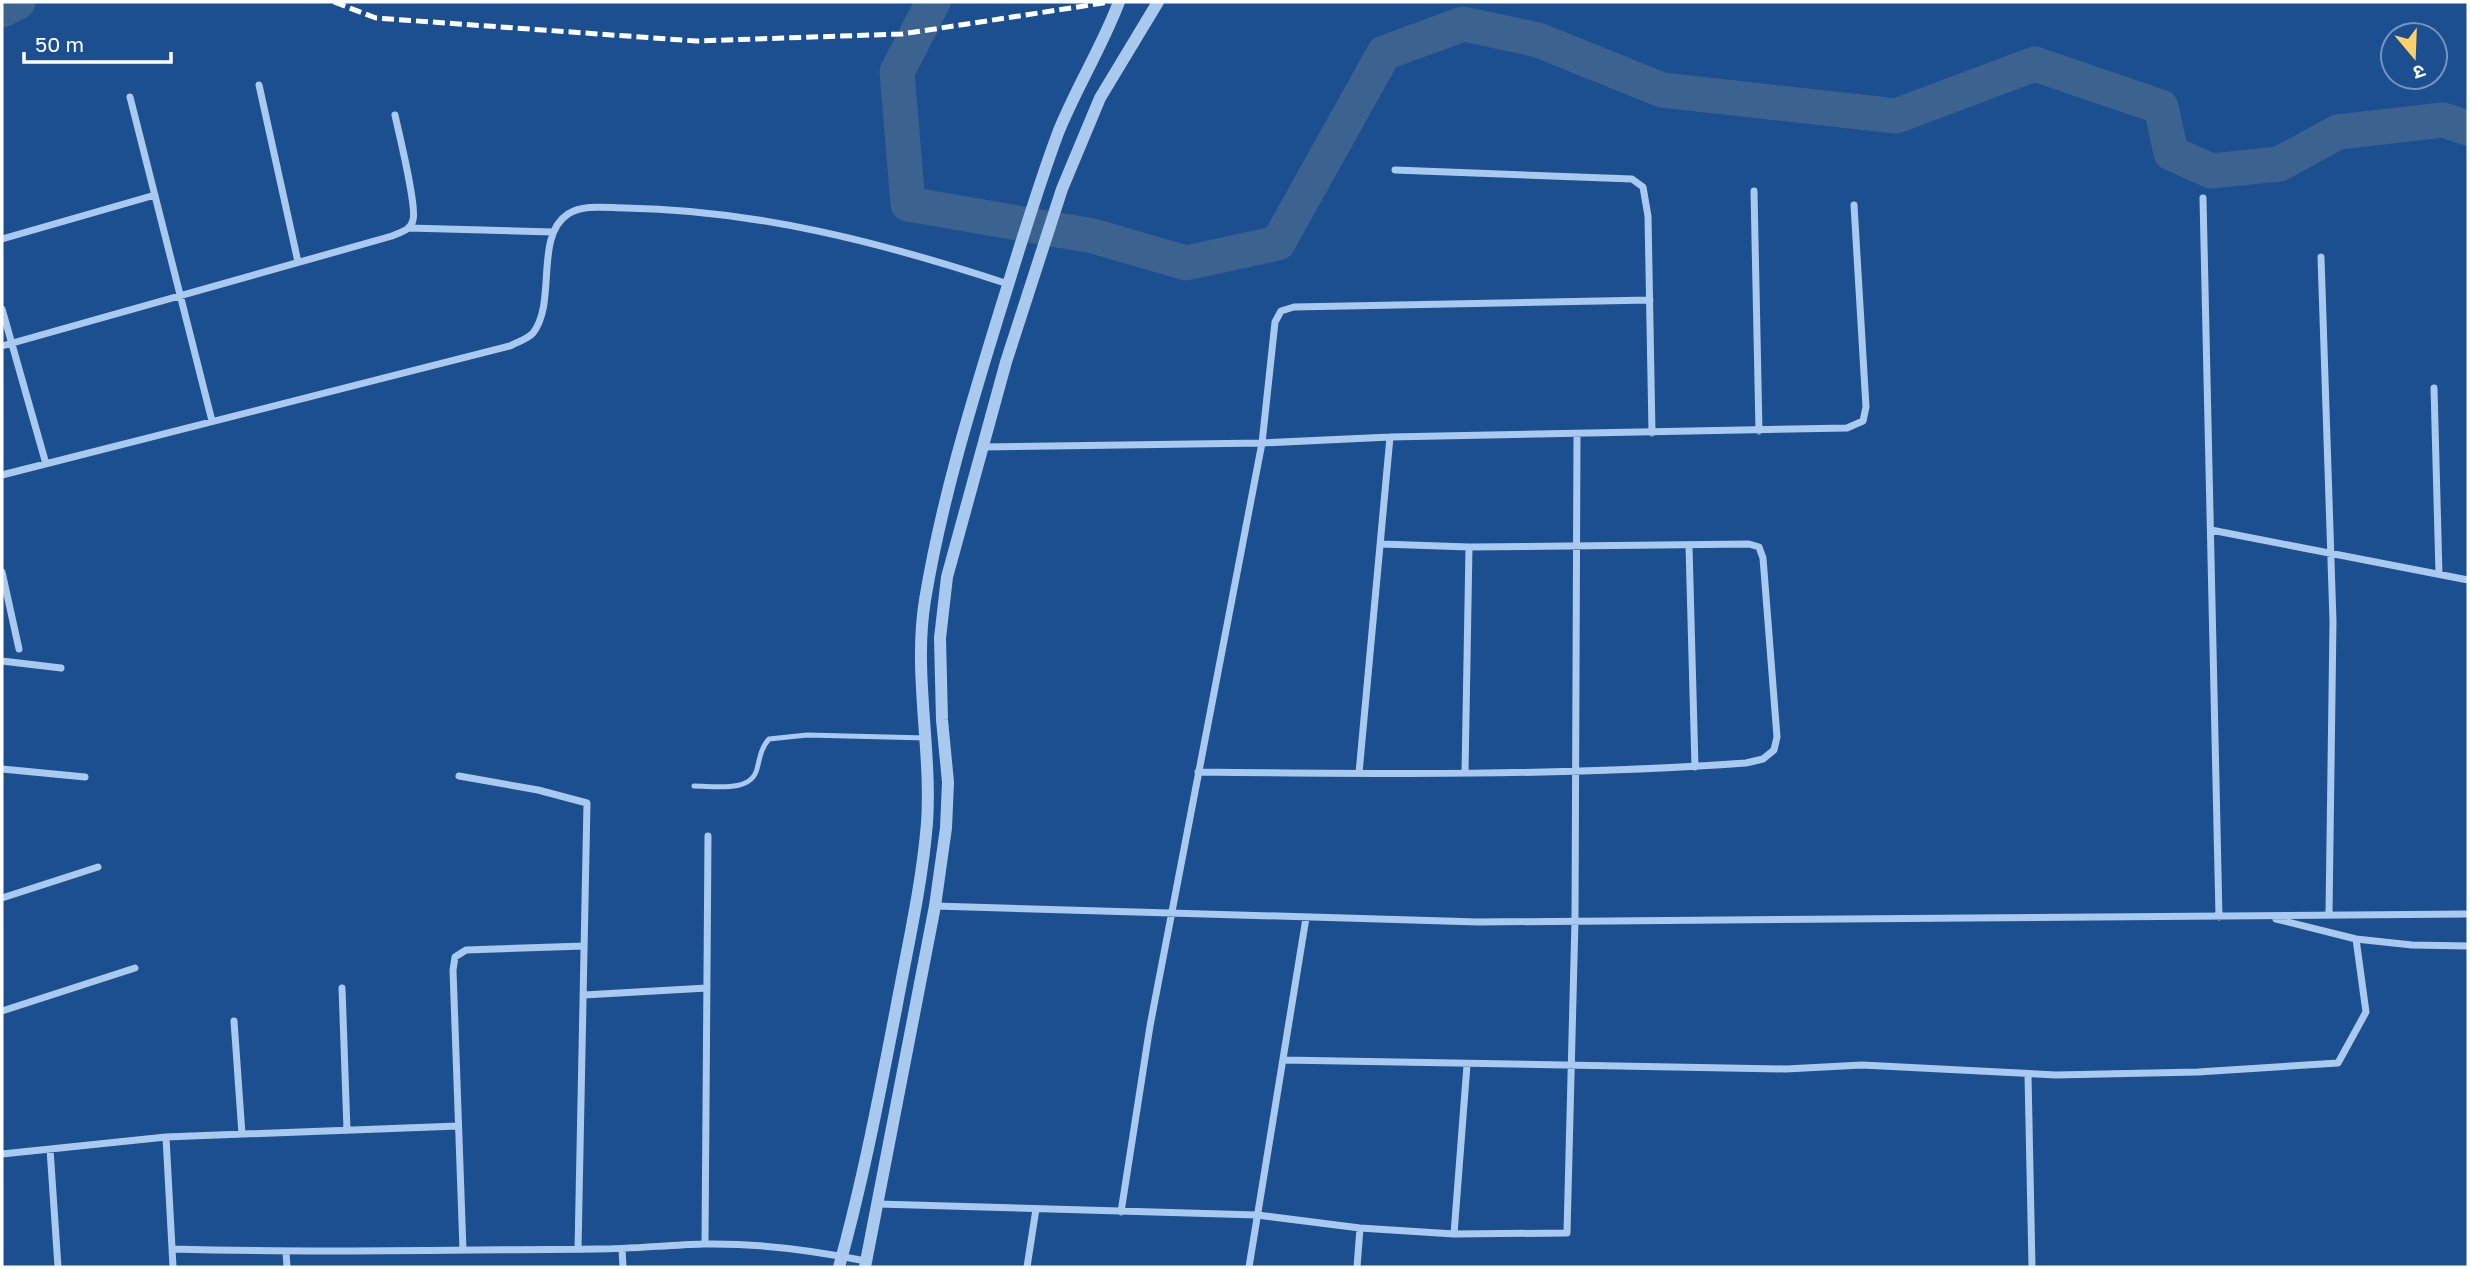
<svg xmlns="http://www.w3.org/2000/svg" width="2470" height="1269" font-family="'Golos Text','Noto Sans Devanagari',sans-serif">
  <rect width="100%" height="100%" fill="#1b4f8f"/>
  <g fill="none" stroke-linecap="round" stroke-linejoin="round">
    <!-- river -->
    <path stroke="#3c6290" stroke-width="35" d="M933 2 897 72 908 204 1093 236 1186 263 1278 243 1384 53 1463 24 1538 40 1662 90 1896 116 2035 64 2161 107 2171 153 2211 171 2279 164 2338 132 2443 120 2468 128
      M2 10 18 2"/>
    <!-- service -->
    <path stroke="#a9c9ee" stroke-width="5" d="M694 786C715 786 751 793 757 769 760 757 761 748 769 739L807 735 926 738"/>
    <!-- minor -->
    <path stroke="#a9c9ee" stroke-width="7" d="M259 85 298 262
      M130 97 212 421
      M1395 170 1632 179 1643 187 1648 216 1652 433
      M1754 191 1759 431
      M2203 198 2219 917
      M409 228 553 232
      M2 239 155 195
      M2321 257 2333 621 2329 914
      M2 309 46 464
      M2 346 392 236C401 232 411 230 413 220 417 206 399 134 395 115
      M2434 388 2439 574
      M982 447 1262 443 1390 437 1847 428 1863 421 1866 407 1854 205
      M2 475 510 346C517 342 528 339 533 333 557 303 534 236 568 214 584 204 607 208 625 208 757 210 884 243 1008 284
      M2211 530 2468 580
      M1689 546 1695 767
      M2 572 19 649
      M2 661 61 668
      M2 769 85 777
      M1198 772C1381 774 1564 776 1746 763L1763 759 1774 750 1777 737 1763 558 1759 547 1749 544 1469 547 1381 544
      M1359 773 1390 437
      M1465 773 1469 547
      M459 776 538 790 587 803 578 1249
      M2 898 98 867
      M935 906 1478 922 2468 914
      M2276 919 2356 939 2412 945 2468 946
      M342 988 347 1130
      M584 995 707 988
      M2 1011 135 968
      M234 1021 242 1134
      M1283 1060 1786 1069 1862 1065 2056 1075 2198 1072 2338 1063 2366 1012 2356 939
      M2028 1075 2032 1267
      M166 1137 173 1267
      M50 1149 58 1267
      M2 1154 166 1137 458 1126
      M878 1204 1257 1215 1360 1228 1454 1234 1567 1233 1575 920 1577 435
      M1121 1212 1150 1026 1262 443 1275 322 1281 311 1294 307 1650 300
      M1454 1234 1467 1065
      M705 1244 708 836
      M172 1249C314 1253 455 1250 597 1249 632 1249 668 1245 703 1244 758 1243 812 1250 866 1261
      M622 1249 623 1267
      M463 1250 453 970 455 957 466 950 584 946
      M286 1252 287 1267
      M1027 1267 1036 1209
      M1249 1267 1306 918
      M1357 1267 1360 1228"/>
    <!-- tertiary -->
    <path stroke="#a9c9ee" stroke-width="12" d="M839 1267C863 1181 880 1092 897 1004 908 945 922 884 927 823 932 749 913 673 925 600 941 503 970 408 999 314 1018 253 1036 192 1058 133 1076 88 1102 47 1119 2
      M865 1267 935 906 946 828 948 782 942 720 940 638 947 577 1006 362 1062 189 1100 98 1158 2"/>
    <!-- rail -->
    <path stroke="#fff" stroke-width="5" stroke-dasharray="12 5" stroke-linecap="butt" d="M334 2 376 18 696 41 902 34 1110 2"/>
  </g>
  <!-- border -->
  <rect width="2470" height="1269" fill="none" stroke="#ffffff" stroke-width="7"/>
  <!-- north arrow -->
  <g transform="translate(2414 56) rotate(161)"><circle r="33" fill="#1b4f8f" stroke="#7695bc" stroke-width="2"/>
  <path d="M0-5L12 26L0 18L-12 26Z" fill="#ffd166"/>
  <text y="-10" font-size="19" font-weight="bold" text-anchor="middle" fill="#ffffff">उ</text>
  </g>
  <!-- scale -->
  <path d="M24 52v10h147v-10" fill="none" stroke="#ffffff" stroke-width="3.5"/>
  <text x="35" y="52" font-size="21" fill="#ffffff" stroke="#1b4f8f" stroke-width="5" paint-order="stroke">50 m</text>
</svg>
